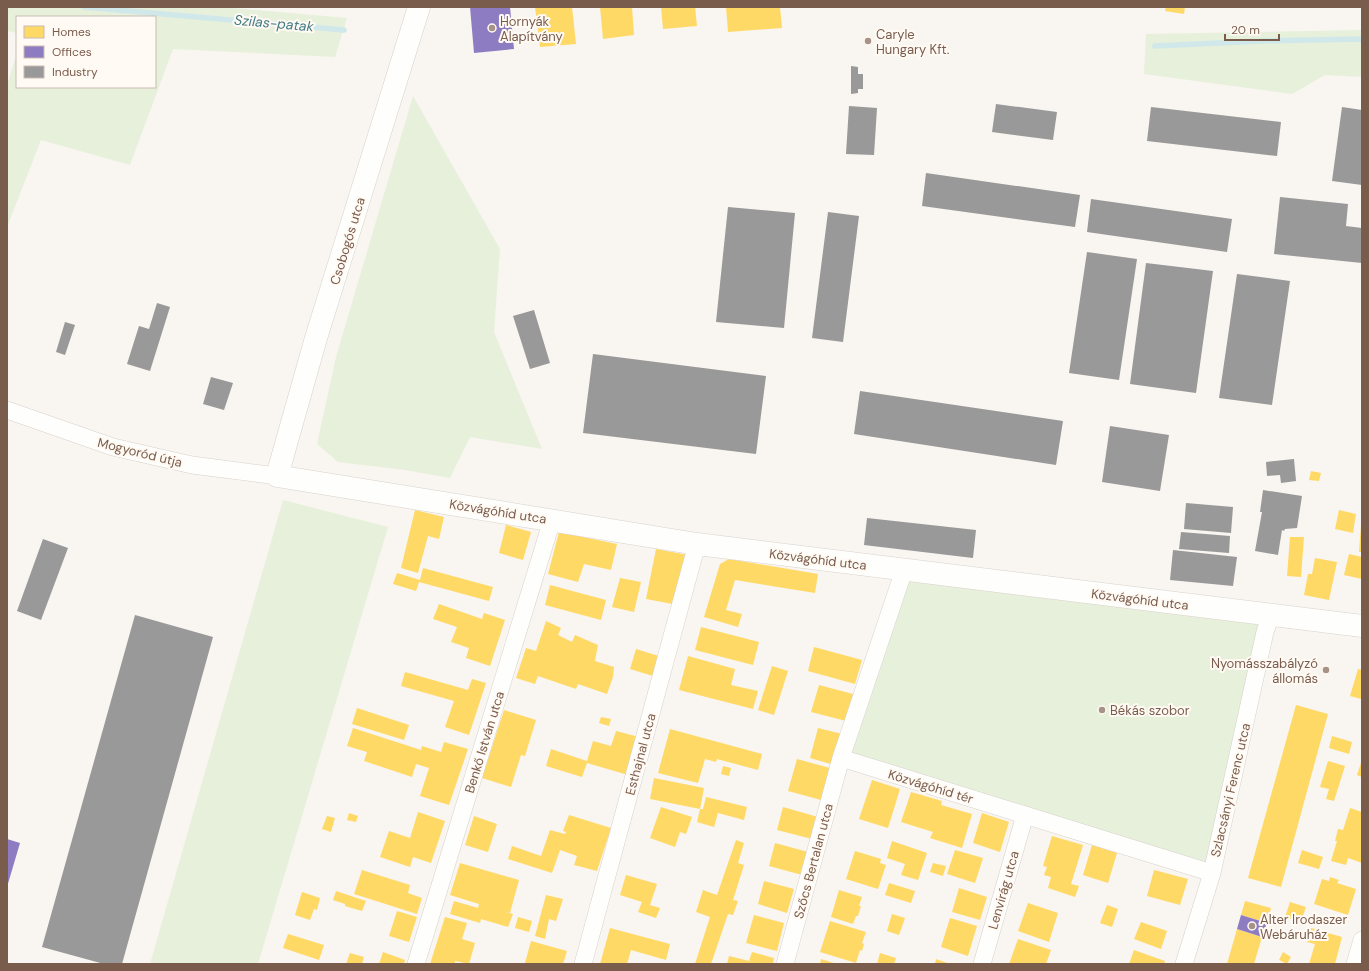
<svg xmlns="http://www.w3.org/2000/svg" width="1369" height="971" font-family="'DM Sans',sans-serif">
  <rect width="100%" height="100%" fill="#f9f5f0"/>
  <!-- green -->
  <path fill="#e7f0db" d="M7 7H222L347 18 335 57 173 49 130 165 41 140 7 227V85L17 53V87H155V17H17V33L7 31Z
    M1362 30V77L1325 75 1292 94 1144 74 1146 34Z
    M413 96 500 249 494 332 542 449 470 437 450 478 405 470 338 462 317 444 336 357Z
    M283 500 388 527 258 964H150Z
    M904 570 1271 615 1212 873 841 758Z"/>
  <!-- homes -->
  <path fill="#ffd966" d="M535 7H572L576 44 540 47Z
    M600 7H632L634 35 603 39Z
    M661 7H695L697 26 663 29Z
    M726 7H780L782 28 728 32Z
    M1166 7H1185L1184 14 1165 11Z
    M1311 471 1321 473 1319 481 1309 480Z
    M415 510 444 517 439 539 428 536 418 573 401 568Z
    M1339 510 1356 514 1353 533 1335 529Z
    M506 525 531 532 523 560 499 553Z
    M1361 525H1362V552H1359Z
    M559 532 617 544 611 570 584 564 578 582 548 574Z
    M1290 537H1304L1301 577 1287 576Z
    M656 549 688 555 678 605 646 599Z
    M1349 554 1362 557V579L1344 575Z
    M1315 558 1337 562 1329 600 1304 595 1308 574H1312Z
    M729 559 818 574 815 593 735 580 726 610 742 614 738 627 704 617 720 564Z
    M423 568 493 587 489 601 419 582 416 591 393 584 397 573 420 580Z
    M620 578 641 582 634 612 612 607Z
    M550 585 606 600 601 620 545 605Z
    M439 604 482 619 484 613 505 620 490 666 466 658 469 648 451 642 457 627 433 619Z
    M546 621 561 628 558 635 572 642 575 635 598 645 595 661 614 667 613 677 607 694 578 684 576 689 538 676 535 684 516 678 526 648 536 651Z
    M701 627 759 642 753 665 695 650Z
    M814 647 862 660 855 684 808 671Z
    M636 649 662 657 656 677 630 669Z
    M688 656 735 669 731 685 758 691 753 709 679 690Z
    M772 666 788 671 774 715 758 710Z
    M1322 667 1330 669 1329 673 1321 670Z
    M1358 669 1362 670 1361 699 1350 696Z
    M405 672 468 690 472 679 486 683 469 735 445 727 454 701 401 686Z
    M819 685 853 694 846 721 811 712Z
    M1296 705 1328 714 1281 887 1248 878Z
    M357 708 409 725 404 740 352 724Z
    M504 710 536 720 525 756 521 755 511 787 482 778Z
    M601 717 611 719 609 726 599 723Z
    M353 728 421 750 422 746 441 752 444 742 468 749 449 805 420 796 429 768 416 764 412 777 364 761 367 752 347 746Z
    M818 728 842 734 834 765 810 758Z
    M670 729 762 754 758 770 717 759 716 762 705 759 698 783 658 773Z
    M616 731 639 737 628 775 587 763 582 777 546 766 551 749 587 761 593 741 611 746Z
    M1332 736 1352 742 1349 754 1329 748Z
    M797 759 830 768 821 800 788 791Z
    M1362 760V777L1357 775Z
    M1328 761 1345 766 1334 801 1326 799 1329 789 1320 787Z
    M723 766 731 768 729 776 721 774Z
    M654 778 704 788 700 809 650 799Z
    M872 780 900 789 888 828 859 819Z
    M911 792 942 801 941 805 972 814 962 848 930 838 933 832 901 822Z
    M706 797 747 807 744 820 718 813 714 827 697 822 700 809H703Z
    M661 807 692 817 686 834 680 832 675 847 650 838Z
    M783 807 818 817 812 839 777 830Z
    M1350 808 1362 812V863L1348 858 1346 865 1331 861 1337 841H1335L1338 829 1343 830Z
    M418 812 445 821 431 863 413 857 410 867 380 857 389 831 410 838Z
    M349 813 358 816 356 822 347 820Z
    M982 813 1009 822 1000 852 973 843Z
    M569 815 611 828 597 871 574 865 577 856 560 850 552 873 508 859 512 846 541 856 550 830 565 834 566 832 563 831Z
    M327 816 335 818 331 832 322 829Z
    M474 816 497 824 488 852 465 845Z
    M1052 836 1083 845 1071 884 1079 886 1075 897 1048 888 1051 877 1044 875 1047 867 1043 866Z
    M736 840 744 843 738 863 744 865 733 900 738 901 733 915 728 914 711 964H695L710 917 696 912 703 890 717 895Z
    M892 841 927 853 918 880 901 875 905 864 887 858Z
    M775 843 808 852 802 875 769 866Z
    M1092 845 1117 853 1108 883 1083 875Z
    M955 850 983 858 975 883 947 874Z
    M1302 850 1323 857 1319 869 1298 863Z
    M855 851 881 859 880 863 886 865 878 889 846 879Z
    M460 863 519 880 510 913 501 911 513 914 508 927 481 919 480 923 450 914 454 901 478 908 479 904 450 895Z
    M933 863 946 866 943 876 930 872Z
    M362 870 410 885 408 893 422 898 417 914 354 894Z
    M1154 870 1188 879 1180 905 1147 896Z
    M626 875 657 884 650 905 660 908 656 918 638 912 642 902 620 895Z
    M1330 877 1339 880 1337 883 1356 889 1348 915 1314 904 1322 879 1329 881Z
    M764 881 794 889 787 913 758 904Z
    M889 883 915 891 911 903 885 895Z
    M959 888 987 897 980 920 952 912Z
    M839 890 862 897 859 906H861L858 916H856L853 924 831 917Z
    M336 891 366 901 362 911 345 906V904L333 900Z
    M302 892 320 898 317 910 314 909 310 920 295 915Z
    M546 895 563 899 556 921 549 919 545 939 535 936Z
    M1245 901 1271 908 1267 923 1241 915Z
    M1290 902 1306 907 1301 922 1285 917Z
    M1028 903 1058 913 1049 942 1018 931Z
    M1107 905 1118 909 1112 927 1100 923Z
    M397 911 417 917 409 942 389 936Z
    M892 914 905 918 899 935 887 931Z
    M754 915 784 923 777 951 746 943Z
    M445 917 467 923 462 939 475 943 469 964 455 961V964H430Z
    M518 917 532 921 529 932 515 928Z
    M950 918 977 926 968 956 941 947Z
    M830 921 866 932 862 943 864 944 862 951 860 950 856 963 820 952Z
    M1141 922 1167 931 1161 949 1134 939Z
    M610 928 670 944 666 960 631 950 627 964H600Z
    M1311 928 1342 937 1335 964H1309L1315 944 1307 942Z
    M1237 929 1262 937 1254 964H1227Z
    M288 934 324 945 319 960 283 948Z
    M1018 939 1051 950 1046 964H1009Z
    M531 941 567 951 563 964H530L525 963Z
    M1134 950 1165 961 1164 964H1129Z
    M383 952 405 960 404 964H379Z
    M752 952 774 958 773 964H727L729 956 749 961Z
    M1283 952 1291 957 1287 964 1279 960Z
    M350 953 364 957 362 964H346Z
    M880 953 896 958 894 964H877Z
    M821 959 837 964H820Z
    M936 959 950 964H935Z"/>
  <!-- offices -->
  <path fill="#8e7cc3" d="M470 7H510L514 49 474 53Z
    M7 839 20 843 7 887Z
    M1241 915 1267 923 1262 937 1237 929Z"/>
  <!-- industry -->
  <path fill="#999" d="M851 66 858 67V74H863V89H858V93L851 94Z
    M996 104 1057 112 1053 140 992 132Z
    M849 106 877 108 874 155 846 154Z
    M1151 107 1281 122 1277 156 1147 141Z
    M1342 107 1362 110V185L1332 181Z
    M926 173 1080 195 1075 227 922 206Z
    M1280 197 1348 204 1346 226 1362 228V263L1274 254Z
    M1091 199 1232 219 1227 252 1087 232Z
    M728 207 795 213 784 328 716 322Z
    M828 212 859 216 843 342 812 338Z
    M1087 252 1137 259 1119 380 1069 373Z
    M1146 263 1213 271 1196 393 1130 384Z
    M1237 274 1290 281 1272 405 1219 398Z
    M157 303 170 307 150 371 127 364 139 326 149 329Z
    M534 310 550 363 530 369 513 316Z
    M65 322 75 325 65 355 56 352Z
    M593 354 766 376 756 454 583 433Z
    M211 377 233 383 224 410 203 404Z
    M860 391 1063 421 1056 465 854 434Z
    M1110 426 1169 435 1160 491 1102 482Z
    M1294 459 1296 481 1281 483 1280 475 1267 476 1266 462Z
    M1263 490 1302 496 1297 528 1285 529 1284 531 1282 530 1278 555 1255 551 1262 512H1260Z
    M1186 503 1233 507 1231 533 1184 529Z
    M867 518 976 530 973 558 864 545Z
    M1181 532 1230 536 1229 553 1179 549Z
    M43 539 68 548 41 620 17 611Z
    M1173 550 1237 557 1233 586 1170 580Z
    M135 615 213 637 122 964H104L42 947Z"/>
  <g fill="none" stroke-linecap="round" stroke-linejoin="round">
    <!-- stream -->
    <path stroke="#d0e8ea" stroke-width="5.5" d="M84 7 344 30
      M1155 46 1262 41 1362 39"/>
    <defs>
      <path id="street" d="M7 410 113 447 192 465 277 476
        M841 758 1212 873
        M416 964 552 520
        M583 964 697 544
        M785 964 841 758 904 570
        M982 964 1025 815
        M1184 964 1212 873 1265 632 1271 615
        M1355 964 1362 940"/>
      <path id="secondary" d="M419 7 316 338 277 476 697 544 1362 626"/>
    </defs>
    <!-- street casing -->
    <use href="#street" stroke="#d7d1cb" stroke-width="18"/>
    <!-- secondary casing -->
    <use href="#secondary" stroke="#d9d2cb" stroke-width="23"/>
    <!-- street -->
    <use href="#street" stroke="#fefefd" stroke-width="17"/>
    <!-- secondary -->
    <use href="#secondary" stroke="#fefefd" stroke-width="22"/>
  </g>
  <!-- markers -->
  <g fill="#a69286" stroke="#fffaf3" stroke-width="1.5">
    <circle cx="492" cy="28" r="4"/>
    <circle cx="868" cy="41" r="4"/>
    <circle cx="1326" cy="670" r="4"/>
    <circle cx="1102" cy="710" r="4"/>
    <circle cx="1252" cy="926" r="4"/>
  </g>
  <g text-anchor="middle" stroke-width="4" stroke-linejoin="round" paint-order="stroke">
    <!-- poi labels -->
    <g font-size="13" fill="#7a5c4d" stroke="#fffaf3" text-anchor="start">
      <text x="500" y="26">Hornyák<tspan x="500" dy="15">Alapítvány</tspan></text>
      <text x="876" y="39">Caryle<tspan x="876" dy="15">Hungary Kft.</tspan></text>
      <text x="1318" y="668" text-anchor="end">Nyomásszabályzó<tspan x="1318" dy="15">állomás</tspan></text>
      <text x="1110" y="715">Békás szobor</text>
      <text x="1260" y="924">Alter Irodaszer<tspan x="1260" dy="15">Webáruház</tspan></text>
    </g>
    <!-- street labels -->
    <g font-size="13" fill="#7a5c4d" stroke="#fffaf3">
      <text transform="translate(347 241) rotate(-73)" y="5">Csobogós utca</text>
      <text transform="translate(140 452) rotate(14)" y="5">Mogyoród útja</text>
      <text transform="translate(498 511) rotate(9)" y="5">Közvágóhíd utca</text>
      <text transform="translate(818 559) rotate(7)" y="5">Közvágóhíd utca</text>
      <text transform="translate(1140 599) rotate(7)" y="5">Közvágóhíd utca</text>
      <text transform="translate(484 742) rotate(-73)" y="5">Benkő István utca</text>
      <text transform="translate(640 754) rotate(-75)" y="5">Esthajnal utca</text>
      <text transform="translate(931 786) rotate(17)" y="5">Közvágóhíd tér</text>
      <text transform="translate(1230 790) rotate(-77)" y="5">Szlacsányi Ferenc utca</text>
      <text transform="translate(813 861) rotate(-75)" y="5">Szőcs Bertalan utca</text>
      <text transform="translate(1003 890) rotate(-74)" y="5">Lenvirág utca</text>
    </g>
    <!-- water labels -->
    <g font-size="14" font-style="italic" fill="#437c86" stroke="#fffaf3">
      <text transform="translate(274 23) rotate(5)" y="5">Szilas-patak</text>
    </g>
  </g>
  <!-- border -->
  <rect width="1369" height="971" fill="none" stroke="#7a5c4d" stroke-width="16"/>
  <!-- legend -->
  <rect x="16" y="16" width="140" height="72" fill="#fffaf3" stroke="#cabbb1"/>
  <rect x="24" y="26" width="20" height="12" fill="#ffd966" stroke="#cabbb1"/>
  <text x="52" y="36" font-size="12" fill="#7a5c4d">Homes</text>
  <rect x="24" y="46" width="20" height="12" fill="#8e7cc3" stroke="#cabbb1"/>
  <text x="52" y="56" font-size="12" fill="#7a5c4d">Offices</text>
  <rect x="24" y="66" width="20" height="12" fill="#999999" stroke="#cabbb1"/>
  <text x="52" y="76" font-size="12" fill="#7a5c4d">Industry</text>
  <!-- scale -->
  <path d="M1225 34v6h54v-6" fill="none" stroke="#7a5c4d" stroke-width="2"/>
  <text x="1231" y="34" font-size="12" fill="#7a5c4d" stroke="#fffaf3" stroke-width="3" paint-order="stroke">20 m</text>
</svg>
